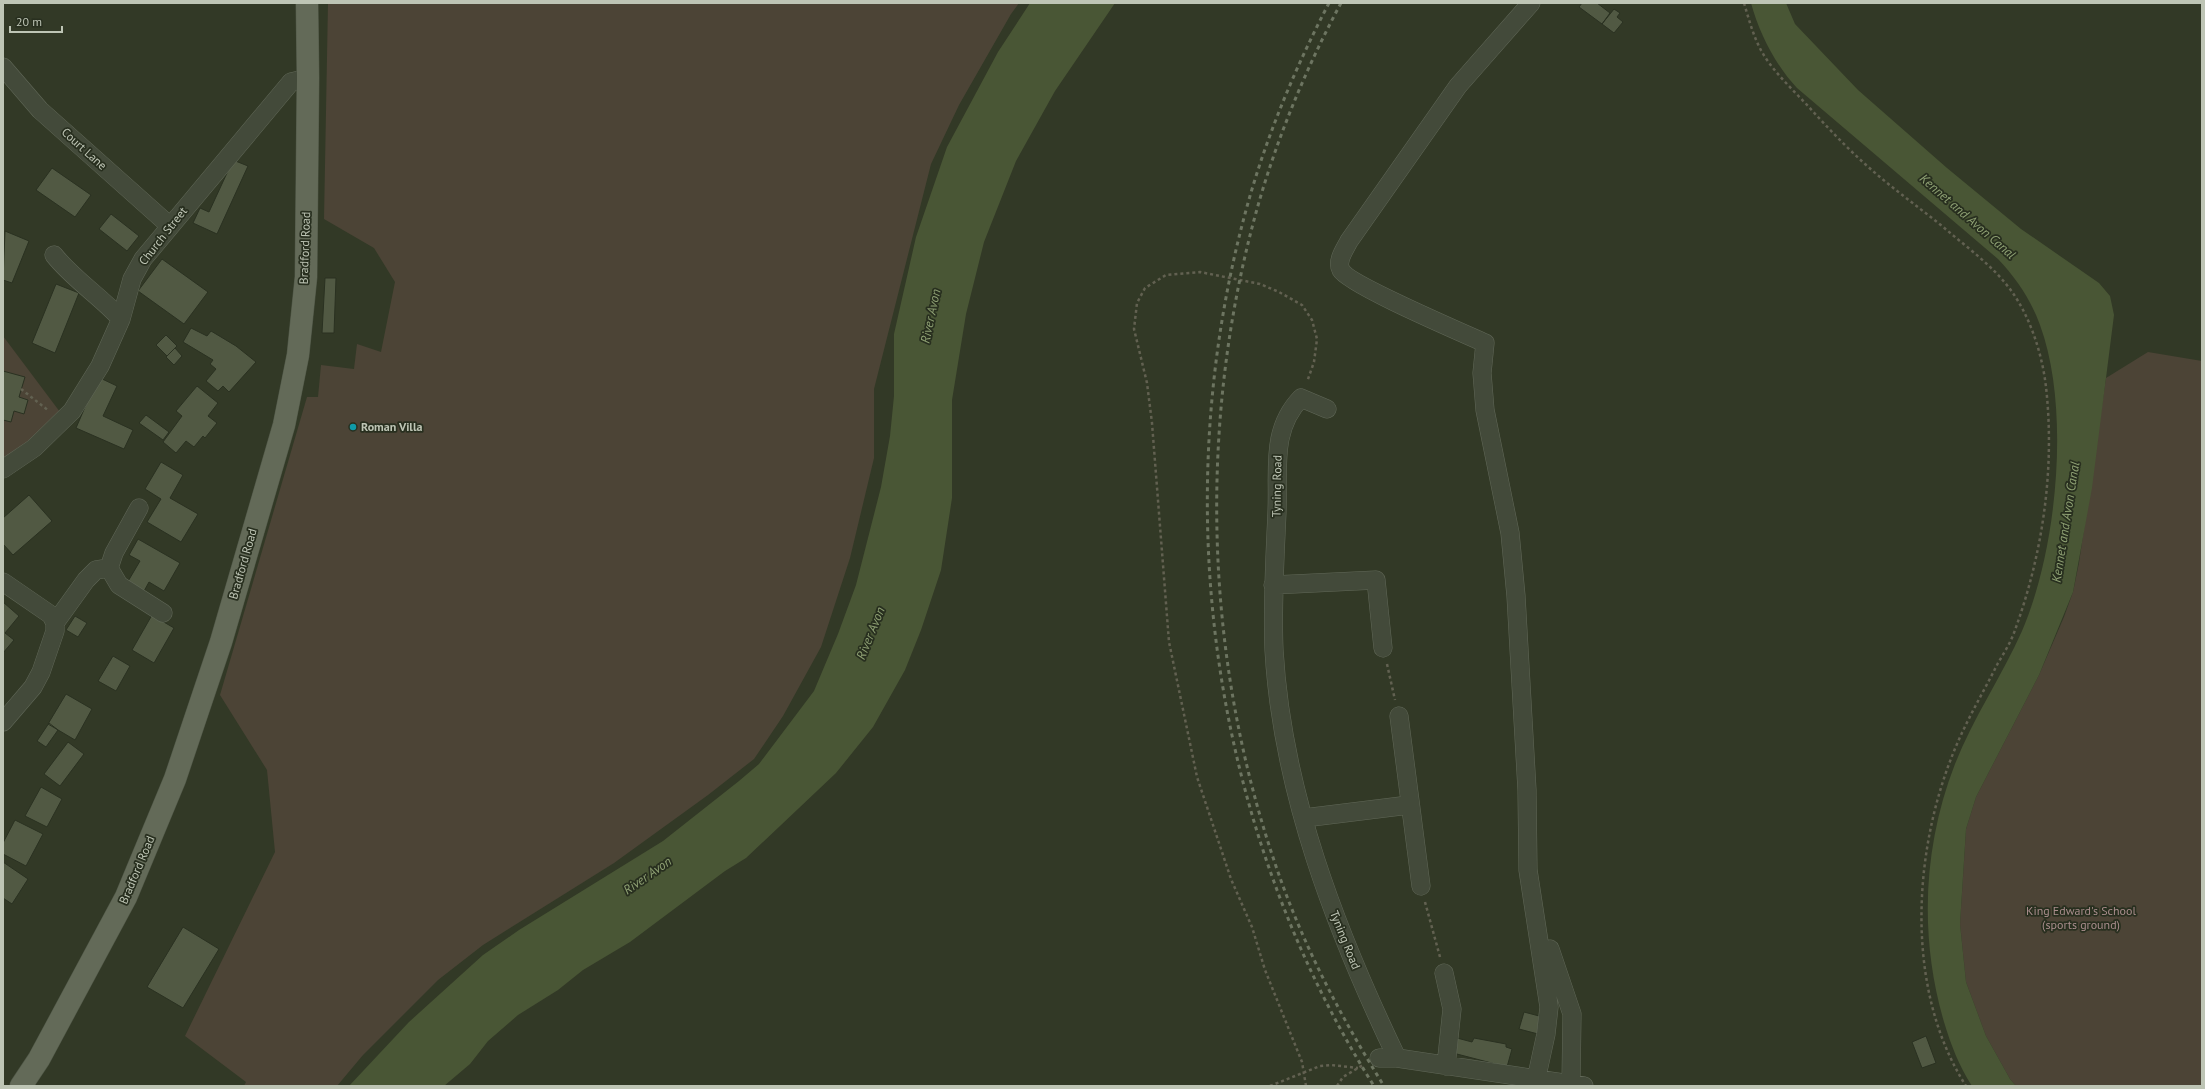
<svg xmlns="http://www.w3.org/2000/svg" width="2205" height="1089" font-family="'PT Sans',sans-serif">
  <rect width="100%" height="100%" fill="#323926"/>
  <!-- green -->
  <path fill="#4c4436" d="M328 3H1019L1011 14 959 105 931 164 874 389V458L850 558 821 647 783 716 754 759 708 795 614 863 483 945 438 980 363 1055 337 1086H244L246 1082 185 1036 275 852 267 770 220 695 307 397H318L321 365 354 369 357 344 381 352 395 282 374 248 324 219Z
    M3 336 60 412 3 466Z
    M2148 352 2202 361V1086H2016L2010 1079 1986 1036 1966 982 1960 924 1966 829 1976 797 2039 675 2064 617 2073 592 2079 563 2106 378Z"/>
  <!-- water -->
  <path fill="#495635" d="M1030 3H1115L1055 91 1016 161 984 242 966 314 952 400V498L941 570 921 630 905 670 873 727 836 773 746 858 725 871 630 942 583 970 558 990 518 1015 488 1041 470 1064 444 1086H349L409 1022 483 955 519 930 663 841 739 781 759 764 814 691 838 634 856 585 881 487 890 436 894 396V334L916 237 947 147 998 52Z
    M1751 3H1786L1795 24 1858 90 1947 168 2021 229 2099 283 2110 296 2114 315 2092 488 2073 592 2039 675 1976 797 1966 829 1960 924 1966 982 1986 1036 2010 1079 2016 1086H1972C1959 1066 1951 1045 1944 1022 1919 937 1923 846 1955 764 1973 718 2002 676 2022 631 2057 550 2071 409 2040 325 2031 300 2016 278 1998 259L1797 88C1776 66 1759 33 1751 3Z"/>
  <!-- building -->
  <path fill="#515943" stroke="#2a3121" d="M1582 3H1597L1610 13 1602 24 1579 7Z
    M1614 9 1620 13 1617 17 1623 22 1614 33 1602 24Z
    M233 160 248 166 217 234 193 223 200 208 209 212Z
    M52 168 91 195 75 217 36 190Z
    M111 214 139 236 127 251 99 229Z
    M5 231 29 241 12 283 3 280Z
    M162 259 208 292 184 324 138 291Z
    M325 278H336L334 333H322Z
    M56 284 79 293 55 353 32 343Z
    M191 328 207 336 211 331 236 346 256 362 229 392 223 386 218 391 206 381 216 369 210 364 213 360 183 342Z
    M166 335 177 346 167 356 156 345Z
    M175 348 182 356 174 365 166 357Z
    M3 371 25 377 19 397 28 400 24 414 14 411 11 422 3 420Z
    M98 377 117 386 103 416 133 430 124 449 76 428Z
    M197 386 218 403 208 416 217 423 205 438 203 436 194 447 186 441 176 453 163 442 182 416 176 411Z
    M146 415 169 432 163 440 139 423Z
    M161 462 183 475 170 498 198 514 181 542 147 522 161 499 145 489Z
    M29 495 52 521 13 555 3 544V518Z
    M138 539 180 563 164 591 149 582 143 593 127 583 140 561 129 555Z
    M3 602 19 616 5 633 14 640 3 653Z
    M152 615 174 628 154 663 132 650Z
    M75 616 87 623 78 637 66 630Z
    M113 656 130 666 116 691 98 681Z
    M66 694 92 709 75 740 48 724Z
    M49 723 58 730 46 747 37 741Z
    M68 742 84 754 60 786 44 774Z
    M41 787 62 799 47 827 25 816Z
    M15 820 43 834 26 866 3 854V843Z
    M3 862 28 879 12 904 3 898Z
    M183 927 219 949 183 1008 147 987Z
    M1524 1012 1543 1017 1538 1034 1519 1029Z
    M1926 1036 1936 1063 1922 1068 1912 1042Z
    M1457 1038 1472 1042 1474 1038 1506 1044V1047L1512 1049 1507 1067 1453 1053Z"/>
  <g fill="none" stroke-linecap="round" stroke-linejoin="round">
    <defs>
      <path id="minor" d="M1531 3 1458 86 1349 241C1345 249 1336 261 1341 270 1348 284 1463 333 1485 343L1482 373 1485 410 1510 533 1516 596 1527 790 1528 870 1549 1007 1546 1034 1536 1080
        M3 67 40 110 170 226
        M54 255C73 279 100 296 121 319
        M1327 409 1301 398C1270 430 1279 470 1277 512 1275 558 1272 604 1274 650 1282 792 1336 931 1397 1058
        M3 469 34 448 72 411 100 366 121 319 132 279 143 259 291 82 308 78
        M109 568 119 585 163 613
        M3 582 51 615 55 623V631L41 672 33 687 3 722
        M1273 585 1376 580 1383 648
        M55 623 86 580 96 570 109 568 114 553 139 508
        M1399 716 1421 886
        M1304 818 1409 805
        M1550 949 1572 1014 1571 1083
        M1444 973 1452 1009 1446 1066
        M1379 1058H1397L1584 1086"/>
      <path id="major" d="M21 1086 39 1059 126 897 175 779 221 642 284 425 298 355 306 277 308 78 307 3"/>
    </defs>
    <!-- minor casing -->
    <use href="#minor" stroke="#616858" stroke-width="19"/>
    <!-- major casing -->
    <use href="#major" stroke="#4f5646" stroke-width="23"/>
    <!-- path -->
    <path stroke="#626151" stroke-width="2.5" stroke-dasharray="3 3" stroke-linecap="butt" d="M1744 3C1750 23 1755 43 1767 60 1779 77 1794 91 1808 106 1826 126 1845 146 1865 164 1889 186 1916 205 1942 226 1965 246 1991 264 2010 289 2030 316 2042 353 2046 387 2055 468 2043 553 2015 630 2011 642 2004 653 1998 663 1986 687 1972 711 1961 735 1913 839 1902 986 1966 1086
      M21 389 49 411
      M1387 664 1395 700
      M1425 902 1440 957
      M1270 1086 1320 1066 1331 1065 1358 1068
      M1306 1086 1302 1062 1265 970 1252 927 1231 879 1197 777 1169 642 1152 423 1147 383 1134 329 1137 303 1145 288 1166 275 1200 272 1260 284 1279 292 1302 305 1312 320 1317 339 1314 362 1307 382
      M1337 1086 1343 1077 1363 1065"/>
    <!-- minor -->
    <use href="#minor" stroke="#434a3a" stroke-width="18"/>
    <!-- major -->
    <use href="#major" stroke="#636a58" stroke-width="22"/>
    <!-- rail -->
    <path stroke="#6d7561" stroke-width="3" stroke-dasharray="4 4" stroke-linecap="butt" d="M1329 3C1296 66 1267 135 1248 203 1165 499 1210 827 1374 1086
      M1341 3C1306 68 1277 138 1257 209 1197 424 1204 661 1278 872 1304 947 1342 1019 1384 1086"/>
  </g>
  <!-- markers -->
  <circle fill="#0f9aa8" stroke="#282f1f" stroke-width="1.5" cx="353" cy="427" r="4"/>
  <g text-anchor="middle" stroke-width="3.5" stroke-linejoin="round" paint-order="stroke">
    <!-- street labels -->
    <g font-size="12" fill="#bec5b5" stroke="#282f1f">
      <text transform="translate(84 149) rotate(42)" y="4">Court Lane</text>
      <text transform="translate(163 236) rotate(-52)" y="4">Church Street</text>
      <text transform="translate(305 248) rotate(-88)" y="4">Bradford Road</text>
      <text transform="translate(1277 486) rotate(-89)" y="4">Tyning Road</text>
      <text transform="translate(243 564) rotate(-74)" y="4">Bradford Road</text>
      <text transform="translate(137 870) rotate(-67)" y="4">Bradford Road</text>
      <text transform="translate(1345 940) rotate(68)" y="4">Tyning Road</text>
    </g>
    <!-- poi labels -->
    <g font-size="12" font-weight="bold" fill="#bec5b5" stroke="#282f1f" text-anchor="start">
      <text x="361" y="431">Roman Villa</text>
    </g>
    <!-- park labels -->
    <g font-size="12" fill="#a98d8c" stroke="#282f1f">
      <text x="2081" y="915">King Edward's School<tspan x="2081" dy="14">(sports ground)</tspan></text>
    </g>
    <!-- water labels -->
    <g font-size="13" font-style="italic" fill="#8ea073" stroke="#282f1f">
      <text transform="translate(1968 216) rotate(41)" y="5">Kennet and Avon Canal</text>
      <text transform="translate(930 316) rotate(-78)" y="5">River Avon</text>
      <text transform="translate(2065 522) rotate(-81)" y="5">Kennet and Avon Canal</text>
      <text transform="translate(870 633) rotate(-68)" y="5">River Avon</text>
      <text transform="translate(647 875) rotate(-35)" y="5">River Avon</text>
    </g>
  </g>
  <!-- border -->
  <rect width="2205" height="1089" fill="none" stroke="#bec5b5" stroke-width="8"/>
  <!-- scale -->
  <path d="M10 26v6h52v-6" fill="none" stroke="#bec5b5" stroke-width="2"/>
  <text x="16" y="26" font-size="12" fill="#bec5b5" stroke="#282f1f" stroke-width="3" paint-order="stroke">20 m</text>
</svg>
